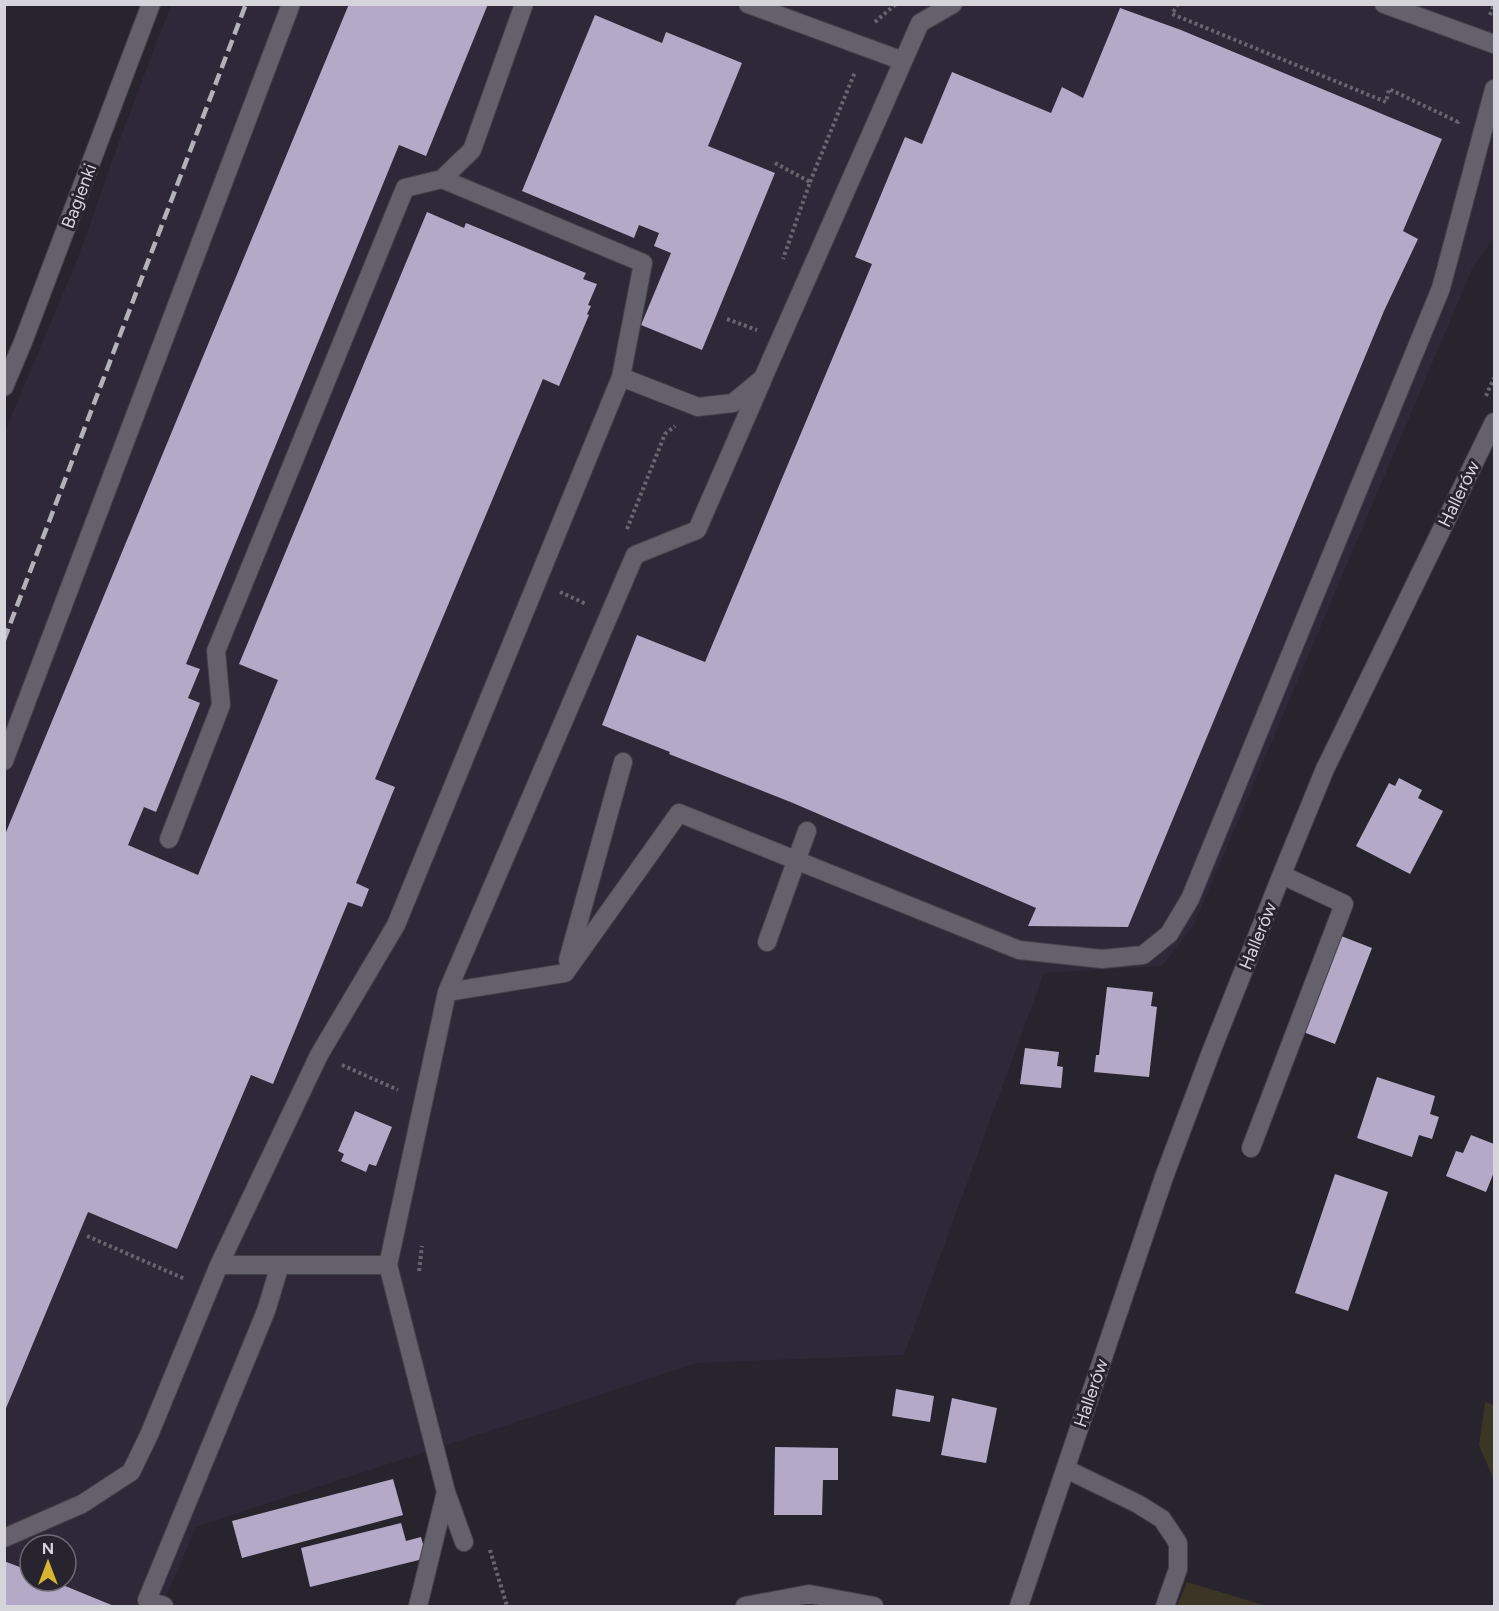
<svg xmlns="http://www.w3.org/2000/svg" width="1499" height="1611" font-family="Figtree,sans-serif">
  <rect width="100%" height="100%" fill="#27242d"/>
  <!-- built -->
  <path fill="#2e2838" fill-rule="evenodd" d="M171 5H1494V238L1473 267 1194 925 1162 966 1044 973 904 1355 697 1363 196 1527 162 1606H5V431L78 258 124 128ZM30 1545H66V1581H30Z"/>
  <!-- green -->
  <path fill="#3a3525" d="M1485 1402 1494 1405V1480L1479 1445Z
    M1187 1582 1267 1606H1177Z"/>
  <!-- building -->
  <path fill="#b4aac8" d="M349 4H488L426 156 399 145 186 664 200 669 188 698 200 703 156 812 144 807 128 845 198 875 278 680 239 664 427 212 464 228 466 223 586 273 583 279 597 284 588 305 591 306 587 314 589 315 559 386 543 379 375 779 395 787 356 883 369 889 362 907 348 902 273 1084 251 1075 177 1249 88 1212 4 1413V837Z
    M1120 8 1181 30 1442 139 1403 231 1418 239 1384 311 1128 927 1028 926 1036 908 793 803 669 754 670 752 602 725 637 635 705 662 872 264 855 257 905 137 922 144 952 72 1051 113 1062 87 1083 98Z
    M595 15 662 43 666 32 742 63 708 146 775 173 702 350 641 325 671 253 654 246 659 233 639 225 634 238 522 191Z
    M1399 778 1422 790 1418 798 1443 811 1410 874 1356 846 1389 783 1395 786Z
    M1336 934 1372 948 1335 1044 1298 1030Z
    M1107 987 1153 992 1151 1006 1157 1007 1149 1077 1094 1072 1096 1055H1099Z
    M1025 1048 1059 1052 1057 1066 1063 1067 1061 1088 1020 1084Z
    M1377 1077 1435 1096 1430 1114 1439 1117 1432 1139 1419 1135 1412 1157 1357 1138Z
    M355 1111 392 1127 376 1166 369 1164 366 1172 341 1161 344 1154 338 1151Z
    M1471 1135 1494 1144V1160L1493 1165 1494 1166V1172L1486 1192 1446 1176 1456 1151 1463 1153Z
    M1335 1174 1388 1192 1348 1311 1295 1293Z
    M896 1389 934 1396 930 1422 892 1416Z
    M952 1398 997 1408 986 1463 941 1455Z
    M775 1447 838 1448V1480H823L822 1515H774Z
    M393 1479 403 1515 242 1558 232 1521Z
    M401 1523 406 1541 421 1537 427 1558 310 1587 301 1548Z
    M4 1561 30 1571V1581H53L114 1606H4Z"/>
  <g fill="none" stroke-linecap="round" stroke-linejoin="round">
    <defs>
      <path id="minor" d="M748 4 903 61
        M1384 4 1494 44
        M442 179 643 263 621 377
        M4 387 23 342 151 4
        M4 761 291 4
        M169 839 221 705 216 651 405 188 442 179 472 150 524 4
        M767 942 807 831
        M568 960 623 762
        M447 992 565 973 679 813 1019 950 1102 959 1143 955 1169 934 1190 899 1441 288 1494 89
        M1251 1148 1344 904 1282 875
        M219 1265H388L446 1492 464 1542
        M388 1265 447 992 635 555 697 530 762 381
        M1066 1469 1138 1504 1162 1519 1178 1543V1569L1165 1606
        M4 1538 82 1504 131 1472 149 1435 219 1265 319 1055 396 925 621 377 698 407 733 403 763 378 920 23 953 4
        M164 1606 147 1600 266 1311 280 1265
        M418 1606 446 1492
        M745 1606 809 1594 874 1606
        M1019 1606 1164 1177 1211 1052 1284 869 1325 769 1494 422"/>
    </defs>
    <!-- minor casing -->
    <use href="#minor" stroke="#434148" stroke-width="20"/>
    <!-- path -->
    <path stroke="#67656d" stroke-width="4" stroke-dasharray="3 3" stroke-linecap="butt" d="M1178 4 1172 14 1386 102 1389 89 1458 122V120
      M1490 15 1494 4
      M875 22 896 4
      M775 163 810 182 783 259
      M810 182 855 72
      M727 319 757 330
      M1486 396 1494 378
      M627 529 665 434 675 426
      M560 592 586 604
      M342 1065 398 1090
      M87 1236 185 1279
      M419 1271 422 1246
      M490 1550 507 1606"/>
    <!-- minor -->
    <use href="#minor" stroke="#64606c" stroke-width="18"/>
    <!-- rail -->
    <path stroke="#b4b2b9" stroke-width="4.5" stroke-dasharray="12 6" stroke-linecap="butt" d="M4 640 246 4"/>
  </g>
  <g text-anchor="middle" stroke-width="6" stroke-linejoin="round" paint-order="stroke">
    <!-- street labels -->
    <g font-size="18" fill="#d6d4db" stroke="#27242d">
      <text transform="translate(79 196) rotate(-69)" y="6">Bagienki</text>
      <text transform="translate(1459 494) rotate(-64)" y="6">Hallerów</text>
      <text transform="translate(1258 936) rotate(-68)" y="6">Hallerów</text>
      <text transform="translate(1091 1393) rotate(-71)" y="6">Hallerów</text>
    </g>
  </g>
  <!-- border -->
  <rect width="1499" height="1611" fill="none" stroke="#d6d4db" stroke-width="12"/>
  <!-- north arrow -->
  <g transform="translate(48 1563)"><circle r="28" fill="#27242d" stroke="#6d6a73" stroke-width="1.5"/>
  <path d="M0-4.5L10 22L0 15L-10 22Z" fill="#d6b534"/>
  <text y="-9" font-size="16" font-weight="bold" text-anchor="middle" fill="#d6d4db">N</text>
  </g>
</svg>
